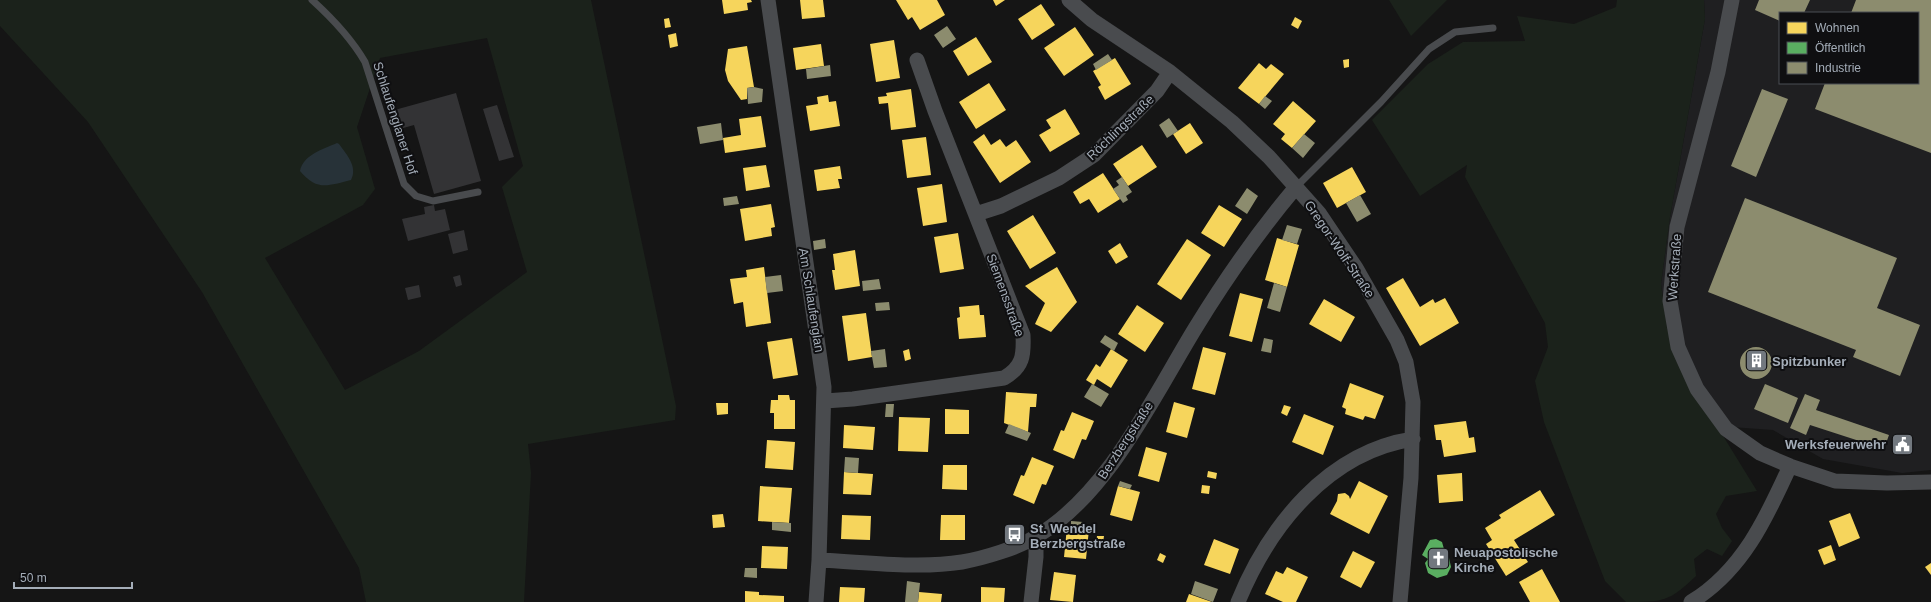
<svg xmlns="http://www.w3.org/2000/svg" width="1931" height="602" font-family="Arial,sans-serif">
  <rect width="100%" height="100%" fill="#151515"/>
  <!-- built -->
  <path fill="#1f1f21" fill-rule="evenodd" d="M1704 0H1931V470L1902 473 1823 459 1773 430 1717 426 1689 386 1667 328 1661 284 1670 217 1705 19ZM1780 13H1918V83H1780Z"/>
  <!-- green -->
  <path fill="#1b221b" fill-rule="evenodd" d="M0 0H591L676 406 675 420 528 444 531 473 524 602H366L359 568 202 292 88 122 0 26ZM487 38 523 166 502 187 527 272 419 351 345 390 265 258 363 205 375 189 357 127 380 58Z
    M1389 0H1447L1411 36Z
    M1617 0H1704L1705 19 1670 217 1661 284 1667 328 1689 386 1717 426 1757 491 1726 496 1716 514 1722 528 1732 541 1722 556 1707 549 1694 559 1696 576C1669 602 1663 602 1626 602L1605 581 1544 422 1535 381 1548 347 1545 323 1465 177 1467 165 1420 196 1372 120 1428 64 1463 42 1525 41 1517 16 1574 24 1616 7Z"/>
  <!-- water -->
  <path fill="#273238" d="M337 143 339 144C347 155 358 167 351 180 327 186 317 191 300 171 303 155 323 149 337 143Z"/>
  <!-- homes -->
  <path fill="#f6d55c" d="M722 0H751L752 2 747 3 748 10 724 14Z
    M800 0H823L825 17 802 19Z
    M896 0H937L945 15 920 30 912 17 908 20Z
    M993 0H1005L996 6Z
    M1041 4 1055 25 1032 40 1018 19Z
    M1295 17 1302 21 1298 29 1291 25Z
    M669 18 671 27 665 28 664 19Z
    M1075 27 1094 55 1064 76 1044 48Z
    M676 33 678 46 670 48 668 35Z
    M976 37 992 62 968 76 953 51Z
    M894 40 900 78 876 82 870 44Z
    M821 44 824 66 796 70 793 48Z
    M747 46 754 87 747 88V99L741 100 728 81 725 70 728 49Z
    M1115 58 1131 84 1105 100 1098 87 1101 85 1093 71Z
    M1349 59V67L1344 68 1343 60Z
    M1259 63 1266 69 1271 64 1284 74 1259 104 1238 88Z
    M989 83 1006 110 976 129 959 102Z
    M911 89 916 127 891 130 888 103 879 104 878 97 887 96 886 93Z
    M828 95 829 102 836 101 840 126 810 131 806 106 818 104 817 97Z
    M1293 101 1316 121 1292 148 1281 139 1285 134 1273 124Z
    M1065 109 1080 134 1050 152 1039 135 1051 128 1046 120Z
    M761 116 766 147 725 153 723 138 741 135 739 119Z
    M1190 123 1203 143 1186 154 1173 134Z
    M984 134 991 145 1000 139 1006 147 1016 140 1031 162 1000 183 973 142Z
    M926 137 931 175 907 178 902 140Z
    M1142 145 1157 167 1128 186 1113 164Z
    M766 165 770 187 746 191 743 168Z
    M840 166 842 179H838L840 188 817 191 814 170Z
    M1352 167 1366 192 1337 208 1323 183Z
    M1103 173 1120 199 1098 213 1089 199 1080 204 1073 192Z
    M942 184 947 222 923 226 917 188Z
    M771 204 775 227 771 228 772 236 745 241 740 209Z
    M1219 205 1242 219 1224 247 1201 233Z
    M1033 215 1056 253 1030 269 1007 231Z
    M958 233 964 269 940 273 934 237Z
    M1277 238 1299 245 1287 287 1265 280Z
    M1187 239 1211 255 1181 300 1157 284Z
    M1120 243 1128 257 1116 264 1108 251Z
    M855 250 860 286 835 290 832 270H835L833 254Z
    M764 267 771 323 746 327 743 302 734 304 730 279 747 277 746 270Z
    M1057 267 1077 302 1051 332 1035 324 1045 303 1025 286Z
    M1403 278 1420 307 1433 299 1435 303 1445 298 1459 323 1420 346 1386 288Z
    M1240 293 1263 299 1252 342 1229 336Z
    M1324 299 1355 317 1341 342 1309 324Z
    M979 305 980 315H984L986 337 959 339 957 318 960 317 959 307Z
    M1137 305 1164 323 1145 352 1118 334Z
    M866 313 872 357 848 361 842 316Z
    M792 338 798 375 773 379 767 342Z
    M1203 347 1226 353 1215 395 1192 389Z
    M909 349 911 359 905 361 903 351Z
    M1111 349 1128 360 1111 388 1097 379 1094 385 1086 380 1096 364 1100 367Z
    M1350 383 1384 396 1375 419 1365 416 1363 420 1345 414 1346 409 1342 407Z
    M1006 392 1037 394 1036 407H1030L1028 432 1004 423Z
    M778 395H789L790 400H795V429H774V413H770L771 400H778Z
    M1174 402 1195 408 1187 438 1166 432Z
    M716 403H728V414L717 415Z
    M1284 405 1291 407 1287 416 1281 413Z
    M945 409 969 410V434H945Z
    M1072 412 1094 421 1086 440 1082 439 1074 459 1053 450 1061 430 1064 431Z
    M1304 414 1334 426 1323 455 1292 442Z
    M899 417 930 418 928 452 898 451Z
    M1466 421 1469 438 1474 437 1476 452 1444 457 1441 440H1436L1434 425Z
    M844 425 875 427 873 450 843 448Z
    M767 440 795 442 793 470 765 468Z
    M1146 447 1167 453 1159 482 1138 476Z
    M1032 457 1054 466 1046 485 1042 484 1034 504 1013 495 1021 475 1024 476Z
    M943 465H967V490L942 489Z
    M1208 471 1217 473 1216 479 1207 477Z
    M844 472 873 474 871 495 843 494Z
    M1462 473 1463 501 1439 503 1437 475Z
    M1359 481 1388 496 1369 534 1330 514 1337 501 1338 494 1345 493 1349 496 1350 499Z
    M1202 485 1210 486 1209 494 1201 493Z
    M760 486 792 488 789 523 758 521Z
    M1118 486 1140 492 1132 521 1110 515Z
    M1540 490 1555 515 1514 540 1528 562 1506 576 1486 544 1492 540 1485 528 1501 518 1499 515Z
    M1850 513 1860 538 1839 547 1829 521Z
    M723 514 725 527 713 528 712 515Z
    M842 515 871 516 870 540 841 539Z
    M941 515H965V540H940Z
    M1067 527 1089 529 1086 559 1064 557Z
    M1097 536H1104L1103 543H1096Z
    M1214 539 1239 549 1230 574 1204 565Z
    M1831 545 1836 560 1824 565 1818 550Z
    M762 546 788 547 787 569 761 568Z
    M1353 551 1375 562 1361 588 1340 577Z
    M1160 553 1166 556 1163 563 1157 560Z
    M1931 563V575L1925 567Z
    M1287 567 1308 577 1296 602H1283L1265 594 1276 571 1283 574Z
    M1542 569 1560 602H1530L1519 582Z
    M1054 572 1076 575 1073 602 1050 600Z
    M840 587 865 588 864 602H839Z
    M981 587 1005 588 1004 602H981Z
    M745 591 759 592V595L784 596V602H745Z
    M919 592 942 594 941 602H918Z
    M1189 594 1212 602H1186Z"/>
  <!-- public -->
  <path fill="#5aae61" d="M1436 539 1442 542 1444 549 1441 553 1449 558 1451 567 1447 575 1437 578 1428 573 1425 563 1428 559 1422 555 1430 540Z"/>
  <!-- industry -->
  <path fill="#8c8c6e" d="M1759 0H1810L1804 13H1780V21L1755 10Z
    M1856 0H1931V153L1815 109 1825 83H1918V13H1851Z
    M947 26 956 39 943 48 934 35Z
    M1108 54 1112 60 1096 70 1093 64Z
    M830 65 831 76 807 79 806 69Z
    M754 87 763 89 762 102 748 104 747 88Z
    M1762 89 1788 99 1756 177 1731 166Z
    M1265 96 1272 101 1265 109 1259 104Z
    M1169 118 1178 131 1167 138 1159 125Z
    M721 123 723 140 700 144 697 127Z
    M1304 134 1315 143 1303 158 1292 148Z
    M1122 177 1132 192 1126 196 1128 200 1123 203 1113 189 1119 185 1116 181Z
    M1247 188 1258 196 1247 214 1235 206Z
    M1360 195 1371 214 1357 222 1346 203Z
    M737 196 739 204 724 206 723 198Z
    M1745 198 1897 258 1877 308 1920 325 1900 376 1853 357 1856 350 1708 292Z
    M1287 225 1302 229 1297 244 1282 240Z
    M825 239 826 248 814 250 813 241Z
    M781 275 783 291 767 293 765 277Z
    M879 279 881 289 863 291 862 281Z
    M1274 283 1287 287 1280 312 1267 308Z
    M889 302 890 310 876 311 875 303Z
    M1105 335 1118 343 1114 351 1100 342Z
    M1264 338 1273 340 1271 353 1261 351Z
    M1740 363a16 16 0 1 1 32 0a16 16 0 1 1-32 0Z
    M885 349 887 367 874 368 871 351Z
    M1092 384 1109 394 1101 407 1084 397Z
    M1765 384 1798 398 1788 423 1754 409Z
    M1805 394 1820 400 1816 410 1889 435 1884 449 1810 425 1806 435 1790 428Z
    M886 404H894L893 417H885Z
    M1009 424 1031 433 1027 441 1005 433Z
    M845 457 859 458 858 473 844 472Z
    M1120 481 1132 485 1130 489 1118 486Z
    M1071 521 1083 522 1082 529 1071 527Z
    M772 522 791 523V532L772 530Z
    M745 568H757V578L744 577Z
    M907 581 920 583 918 602H905Z
    M1195 581 1218 589 1213 602 1191 594Z"/>
  <!-- building -->
  <path fill="#333335" d="M456 93 481 181 434 194 414 125 396 130 391 111Z
    M497 105 514 157 499 161 483 109Z
    M434 205 435 211 445 209 450 230 408 241 402 219 425 214 424 207Z
    M464 230 468 250 453 254 448 234Z
    M460 275 462 285 456 287 453 277Z
    M419 285 421 297 408 300 405 288Z"/>
  <g fill="none" stroke-linecap="round" stroke-linejoin="round">
    <!-- service -->
    <path stroke="#494b4e" stroke-width="7" d="M312 0C333 19 351 38 365 62L404 184 416 196 433 201 478 192
      M1296 187 1381 102 1429 49 1455 32 1493 28"/>
    <!-- minor -->
    <path stroke="#494b4e" stroke-width="15" d="M768 0 824 387 819 560 816 602
      M1069 0 1092 20 1170 72 1232 122 1269 157 1319 213 1356 268 1397 340 1406 362 1413 402 1411 478 1400 602
      M1732 0 1718 72 1677 227 1670 301 1678 347 1697 389 1726 429 1760 453 1790 466 1835 481 1887 483 1931 482
      M976 214 1001 206 1059 178 1094 155 1157 91 1170 72
      M825 401 853 399 1004 378C1023 367 1024 355 1023 335L935 111 917 60
      M819 560C865 562 918 569 962 562 984 558 1018 548 1037 536 1109 493 1153 397 1196 327 1226 278 1259 231 1296 187
      M1031 602 1036 557V537
      M1238 602C1269 526 1328 452 1413 439
      M1691 602C1742 571 1766 519 1790 466"/>
  </g>
  <!-- icons -->
  <defs>
    <symbol id="building-square" viewBox="-11 -11 22 22"><rect x="-9" y="-9" width="18" height="18" rx="4" fill="#72787f" stroke="#0f0f11"/><path d="M-4-6H4V6H1V3H-1V6H-4ZM-2.5-4.3h1.7v1.8h-1.7ZM.8-4.3h1.7v1.8H.8ZM-2.5-1h1.7V.8h-1.7ZM.8-1h1.7V.8H.8Z" fill="#fff"/></symbol>
    <symbol id="civic-square" viewBox="-11 -11 22 22"><rect x="-9" y="-9" width="18" height="18" rx="4" fill="#72787f" stroke="#0f0f11"/><path d="M-.6-6.5H3V-4.5H.6V-3L4-1V1h2V6H-6V1h2V-1L-.6-3ZM-1.2 2.5V6h2.4V2.5Z" fill="#fff"/></symbol>
    <symbol id="bus-square" viewBox="-11 -11 22 22"><rect x="-9" y="-9" width="18" height="18" rx="4" fill="#72787f" stroke="#0f0f11"/><path d="M-5-6H5V4H4V6H2V4H-2V6H-4V4H-5ZM-3.5-4V0h7V-4ZM-3.5 1.2v1.5H-2V1.2ZM2 1.2v1.5H3.5V1.2Z" fill="#fff"/></symbol>
    <symbol id="church-square" viewBox="-11 -11 22 22"><rect x="-9" y="-9" width="18" height="18" rx="4" fill="#72787f" stroke="#0f0f11"/><path d="M-1.2-6h2.4v3.5h3.3v2.4h-3.3V6h-2.4V-.1h-3.3v-2.4h3.3Z" fill="#fff"/></symbol>
  </defs>
  <g fill-rule="evenodd">
    <use href="#building-square" x="1744" y="348" width="25" height="25"/>
    <use href="#civic-square" x="1890" y="432" width="25" height="25"/>
    <use href="#bus-square" x="1002" y="522" width="25" height="25"/>
    <use href="#church-square" x="1426" y="546" width="25" height="25"/>
  </g>
  <g text-anchor="middle" stroke-width="4" stroke-linejoin="round" paint-order="stroke">
    <!-- street labels -->
    <g font-size="13" fill="#a4adb8" stroke="#0f0f11">
      <text transform="translate(396 118) rotate(72)" y="5">Schlaufenglaner Hof</text>
      <text transform="translate(1120 127) rotate(-44)" y="5">Röchlingstraße</text>
      <text transform="translate(1340 249) rotate(56)" y="5">Gregor-Wolf-Straße</text>
      <text transform="translate(1674 267) rotate(-86)" y="5">Werkstraße</text>
      <text transform="translate(1006 295) rotate(70)" y="5">Siemensstraße</text>
      <text transform="translate(812 300) rotate(81)" y="5">Am Schlaufenglan</text>
      <text transform="translate(1125 440) rotate(-57)" y="5">Berzbergstraße</text>
    </g>
    <!-- poi labels -->
    <g font-size="13" font-weight="bold" fill="#a4adb8" stroke="#0f0f11" text-anchor="start">
      <text x="1772" y="366">Spitzbunker</text>
      <text x="1886" y="449" text-anchor="end">Werksfeuerwehr</text>
      <text x="1030" y="533">St. Wendel<tspan x="1030" dy="15">Berzbergstraße</tspan></text>
      <text x="1454" y="557">Neuapostolische<tspan x="1454" dy="15">Kirche</tspan></text>
    </g>
  </g>
  <!-- legend -->
  <rect x="1779" y="12" width="140" height="72" fill="#0f0f11" stroke="#4b4e54"/>
  <rect x="1787" y="22" width="20" height="12" fill="#f6d55c" stroke="#4b4e54"/>
  <text x="1815" y="32" font-size="12" fill="#a4adb8">Wohnen</text>
  <rect x="1787" y="42" width="20" height="12" fill="#5aae61" stroke="#4b4e54"/>
  <text x="1815" y="52" font-size="12" fill="#a4adb8">Öffentlich</text>
  <rect x="1787" y="62" width="20" height="12" fill="#8c8c6e" stroke="#4b4e54"/>
  <text x="1815" y="72" font-size="12" fill="#a4adb8">Industrie</text>
  <!-- scale -->
  <path d="M14 582v6h118v-6" fill="none" stroke="#a4adb8" stroke-width="2"/>
  <text x="20" y="582" font-size="12" fill="#a4adb8" stroke="#0f0f11" stroke-width="3" paint-order="stroke">50 m</text>
</svg>
